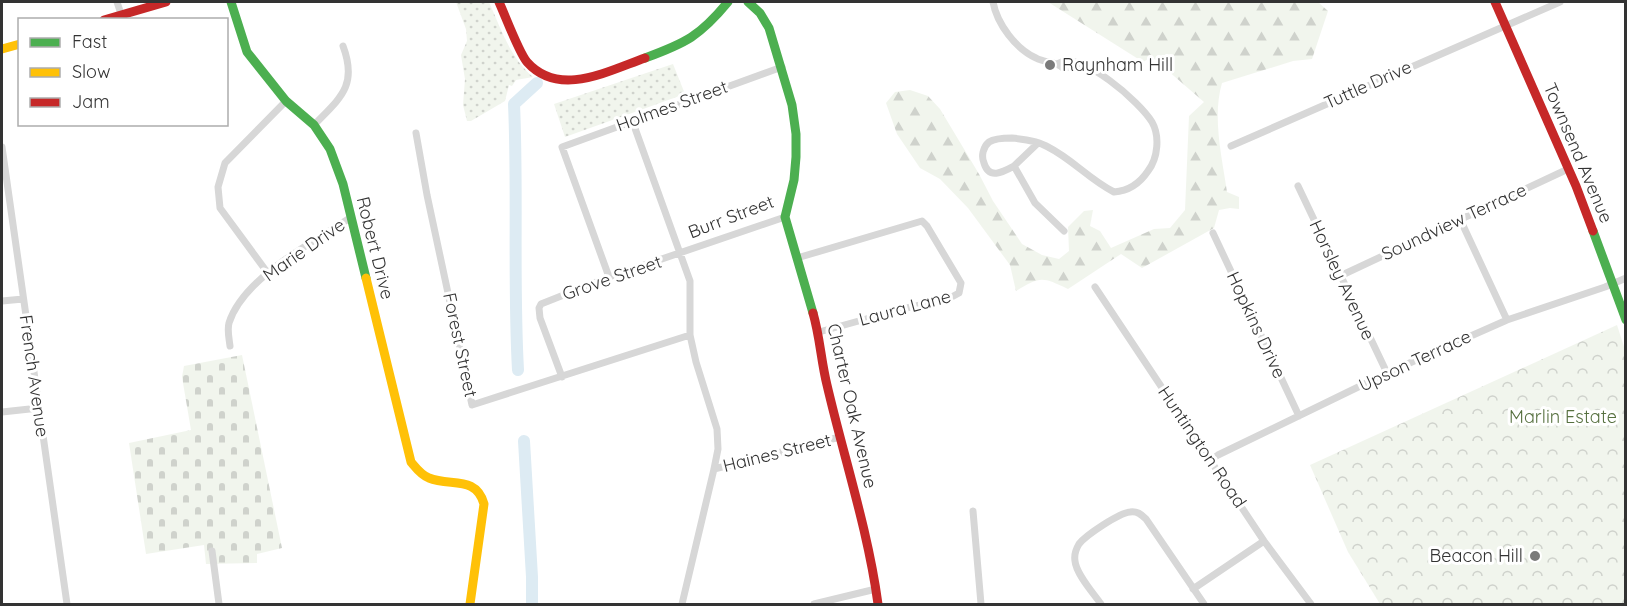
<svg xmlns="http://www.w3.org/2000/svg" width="1627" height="606" font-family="Quicksand,sans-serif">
  <defs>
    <pattern id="grass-dots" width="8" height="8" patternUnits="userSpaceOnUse" patternTransform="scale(1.5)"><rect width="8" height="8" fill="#f1f5ed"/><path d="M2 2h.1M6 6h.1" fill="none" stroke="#cfd2cc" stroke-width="1.8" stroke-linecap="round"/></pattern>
    <pattern id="forest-firs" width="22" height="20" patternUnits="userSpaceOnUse" patternTransform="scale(1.5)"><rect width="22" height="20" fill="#f1f5ed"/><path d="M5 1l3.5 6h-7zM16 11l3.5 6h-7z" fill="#cfd2cc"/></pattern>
    <pattern id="cemetery-stones" width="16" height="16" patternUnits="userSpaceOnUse" patternTransform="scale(1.5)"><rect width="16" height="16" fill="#f1f5ed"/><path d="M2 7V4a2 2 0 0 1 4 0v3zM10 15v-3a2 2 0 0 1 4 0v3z" fill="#cfd2cc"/></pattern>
    <pattern id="park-crowns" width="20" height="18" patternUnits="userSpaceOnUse" patternTransform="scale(1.5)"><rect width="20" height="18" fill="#f1f5ed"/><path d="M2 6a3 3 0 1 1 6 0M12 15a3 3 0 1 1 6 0" fill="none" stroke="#cfd2cc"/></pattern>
  </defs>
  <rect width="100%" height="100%" fill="#fff"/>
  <!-- grass -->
  <path fill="url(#grass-dots)" d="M456 2H489C501 29 509 56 533 77L516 80 512 86 509 85 505 101 471 121H467L463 105 465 79 461 55 467 41 466 29Z
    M673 64 685 94 565 137 554 104Z"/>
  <!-- forest -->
  <path fill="url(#forest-firs)" d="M1048 2H1318L1328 11 1312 59 1293 61 1222 83C1212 117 1222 157 1227 192L1239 197V209L1230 208 1219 210 1214 228 1142 268 1121 254 1068 289C1042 277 1041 276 1016 291L1010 265 968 208 940 179 920 168 897 134 886 103 895 92 910 90 928 96 940 109 979 174 993 201 1022 244 1042 255 1059 259 1069 251 1068 227 1084 211 1093 210 1090 226 1100 231 1111 248 1154 229 1170 228 1185 210 1189 116 1204 102 1152 57 1143 62Z"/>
  <!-- cemetery -->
  <path fill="url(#cemetery-stones)" d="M242 355 282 548 257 554V563L206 564 204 545 146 554 129 443 191 430 182 377 184 366Z"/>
  <!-- park -->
  <path fill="url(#park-crowns)" d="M1617 325 1626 353 1625 604H1380L1348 552 1310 465Z"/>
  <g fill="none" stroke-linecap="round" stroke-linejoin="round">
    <!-- river -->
    <path stroke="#ddebf3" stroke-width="12" d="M518 370C513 281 518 192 514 104L537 83
      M524 441 532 577V604"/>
    <!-- street -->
    <path stroke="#d7d7d7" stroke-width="7" d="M117 2 121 14
      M993 2C997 24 1016 49 1036 58 1045 63 1056 61 1063 68L1082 66
      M1059 63C1082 51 1140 102 1152 122 1160 136 1158 158 1148 171 1140 183 1128 191 1114 192 1090 180 1072 159 1048 147 1039 141 1023 139 1012 138 1005 138 995 138 989 142 983 147 981 156 984 163 989 180 1003 172 1014 166L1035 203 1064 231
      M632 120 690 281V335L696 362 717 429 718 449 714 469 682 604
      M314 125C340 98 358 86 343 46
      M416 133 427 195 472 405 690 335
      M1231 146 1560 2
      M2 147 67 604
      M1014 166 1037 144
      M1298 186 1387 373
      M1460 219 1507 320
      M1213 233 1299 416
      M797 258 922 221 927 226 961 283 959 293 948 299 902 309 819 332
      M267 272 220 208 218 187 225 163 286 101
      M1340 276 1568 169
      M609 277 562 147 782 67
      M1095 287 1264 541 1311 604
      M2 301 23 299
      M230 346C229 338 227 330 229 323 243 278 313 242 350 218
      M562 377 540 318 539 308 541 304 609 277 785 217
      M2 412 39 408
      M1211 460 1218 455 1387 373 1507 320 1605 287 1626 278
      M714 469 840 437
      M973 511 981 604
      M212 551 219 604
      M1193 589 1264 541
      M814 604 876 589
      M1101 604C1094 594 1076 574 1075 561 1074 555 1076 549 1079 544 1086 535 1119 513 1130 512 1137 511 1141 514 1146 519L1204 604"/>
    <!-- fast -->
    <path stroke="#4caf50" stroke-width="9" d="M231 2 247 52 286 101 314 125 330 149 343 184 366 278
      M748 2 760 13 769 28 792 105 796 134V157L794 180 785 217 813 313
      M645 58C686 43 700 36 728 2
      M1593 231 1626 320"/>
    <!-- slow -->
    <path stroke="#ffc107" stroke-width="9" d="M2 49 20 44
      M366 278 411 462C416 468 421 475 429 478 450 487 476 475 484 504L470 604"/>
    <!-- jam -->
    <path stroke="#c62828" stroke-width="9" d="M499 2C505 15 519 53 527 62 559 98 608 71 645 58
      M1495 2 1576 186 1593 231
      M104 20 166 2
      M813 313C820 337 821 361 827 385 844 458 868 530 878 604"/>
  </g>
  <!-- markers -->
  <g fill="#7a7a7a" stroke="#fff" stroke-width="2">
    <circle cx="1050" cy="65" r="6"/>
    <circle cx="1535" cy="556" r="6"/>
  </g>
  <g text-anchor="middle" stroke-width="6" stroke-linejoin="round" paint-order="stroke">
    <!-- poi labels -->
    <g font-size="18" fill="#333" stroke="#fff" text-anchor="start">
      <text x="1062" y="71">Raynham Hill</text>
      <text x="1523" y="562" text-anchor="end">Beacon Hill</text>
    </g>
    <!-- street labels -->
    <g font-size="18" fill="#333" stroke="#fff">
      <text transform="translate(1368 85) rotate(-24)" y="6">Tuttle Drive</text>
      <text transform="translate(672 106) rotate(-20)" y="6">Holmes Street</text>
      <text transform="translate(1578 153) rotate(67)" y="6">Townsend Avenue</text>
      <text transform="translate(731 217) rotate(-21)" y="6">Burr Street</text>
      <text transform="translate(1454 222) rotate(-25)" y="6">Soundview Terrace</text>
      <text transform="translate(375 248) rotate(76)" y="6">Robert Drive</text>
      <text transform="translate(304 250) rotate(-35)" y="6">Marie Drive</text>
      <text transform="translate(612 278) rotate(-19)" y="6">Grove Street</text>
      <text transform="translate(1342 280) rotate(65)" y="6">Horsley Avenue</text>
      <text transform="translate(905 308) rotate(-15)" y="6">Laura Lane</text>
      <text transform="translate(1256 325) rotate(65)" y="6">Hopkins Drive</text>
      <text transform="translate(460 345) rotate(78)" y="6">Forest Street</text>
      <text transform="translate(1415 361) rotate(-25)" y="6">Upson Terrace</text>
      <text transform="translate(34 376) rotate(82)" y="6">French Avenue</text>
      <text transform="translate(852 406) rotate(77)" y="6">Charter Oak Avenue</text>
      <text transform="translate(1202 447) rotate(56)" y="6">Huntington Road</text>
      <text transform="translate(777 453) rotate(-14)" y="6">Haines Street</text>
    </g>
    <!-- park labels -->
    <g font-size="18" fill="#56703f" stroke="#fff">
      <text x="1563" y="423">Marlin Estate</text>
    </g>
  </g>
  <!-- border -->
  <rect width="1627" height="606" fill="none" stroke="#333333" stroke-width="6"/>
  <!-- legend -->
  <rect x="18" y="18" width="210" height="108" fill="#ffffff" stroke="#adadad" stroke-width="1.5"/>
  <rect x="30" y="38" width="30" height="9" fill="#4caf50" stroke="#adadad" stroke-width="1.5"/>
  <text x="72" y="48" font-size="18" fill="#333333">Fast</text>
  <rect x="30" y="68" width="30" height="9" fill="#ffc107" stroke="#adadad" stroke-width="1.5"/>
  <text x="72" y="78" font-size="18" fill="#333333">Slow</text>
  <rect x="30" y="98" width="30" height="9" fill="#c62828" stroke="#adadad" stroke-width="1.5"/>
  <text x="72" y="108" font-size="18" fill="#333333">Jam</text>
</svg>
